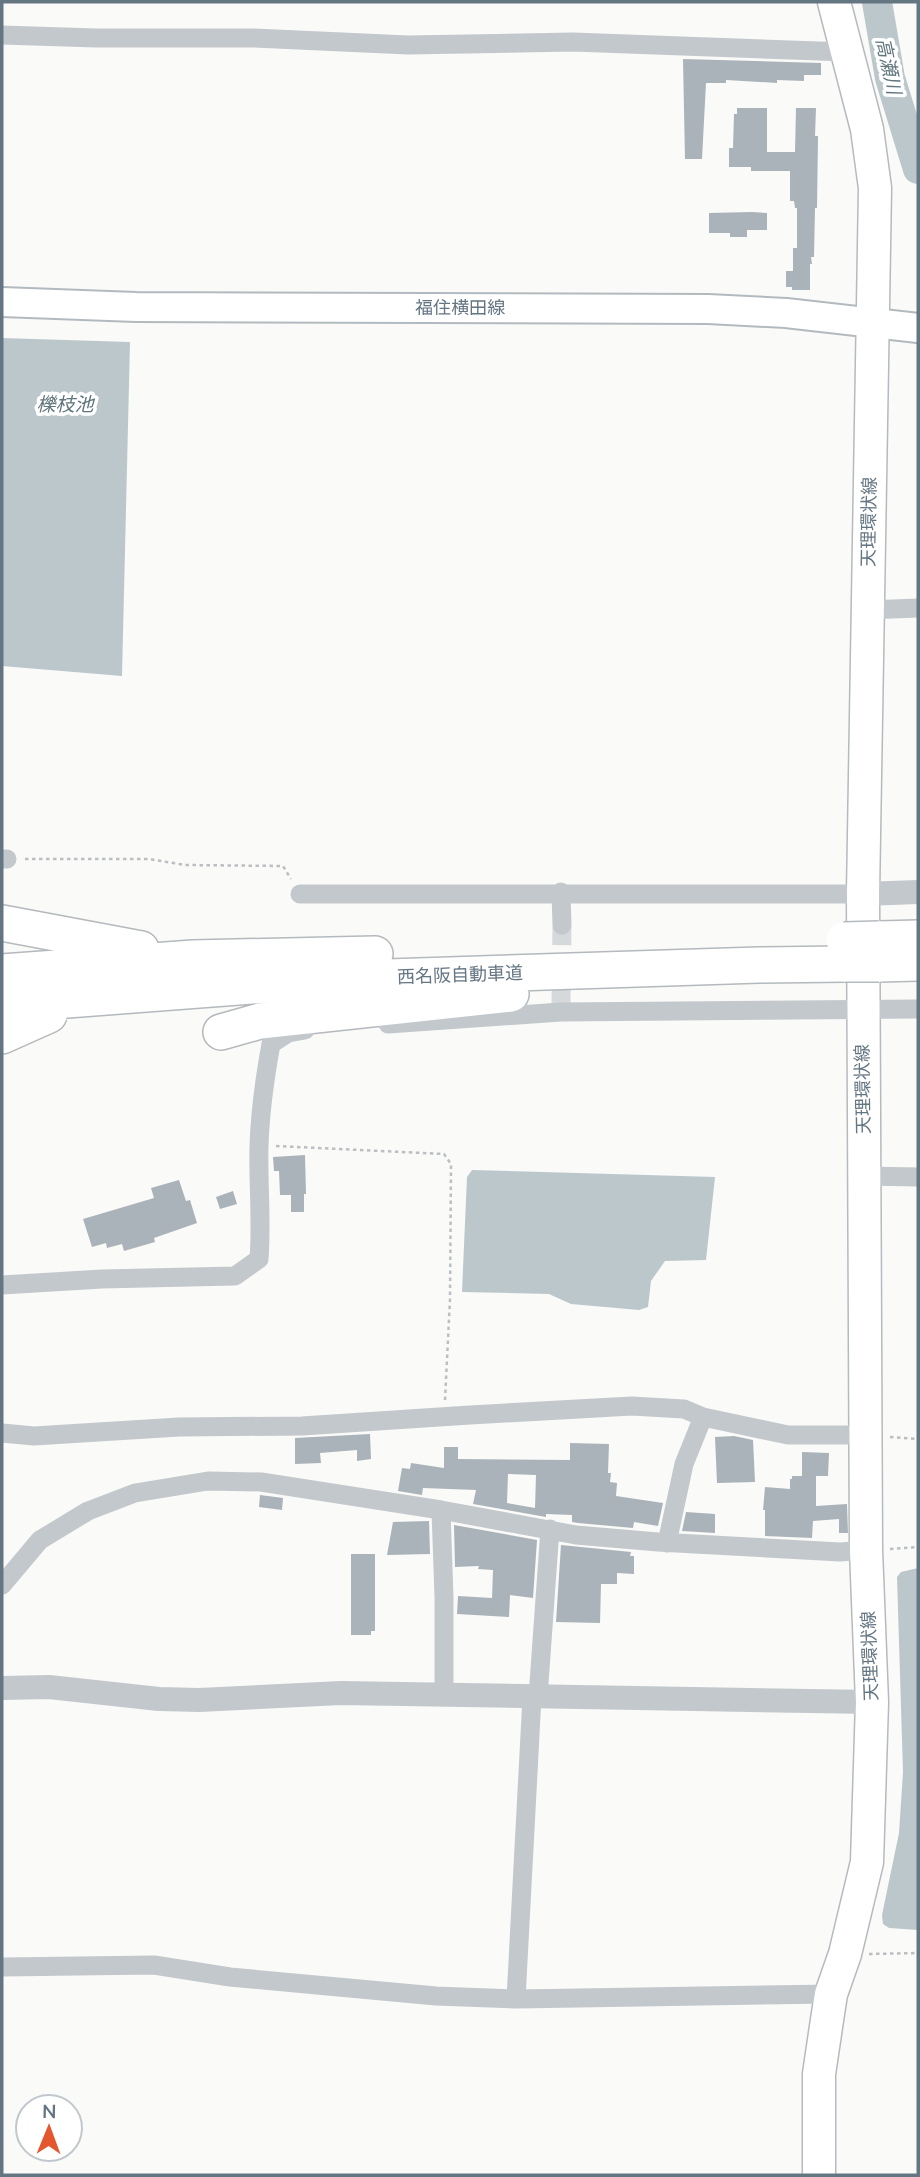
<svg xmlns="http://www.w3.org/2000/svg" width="920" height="2177" font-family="Mulish,'Noto Sans JP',sans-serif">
  <rect width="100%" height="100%" fill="#fafaf8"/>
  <!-- water -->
  <path fill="#bbc7cb" d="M2 338 130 342 122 676 2 666Z
    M472 1170 715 1177 706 1260 665 1261 651 1281 648 1307 639 1310 571 1304 549 1294 462 1292 467 1177Z
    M918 1568V1930L889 1928 883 1924 882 1915 899 1833 903 1772 897 1577 901 1572Z"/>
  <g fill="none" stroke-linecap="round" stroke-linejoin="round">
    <!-- river -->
    <path stroke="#bbc7cb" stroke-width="30" d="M877 2 890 78 918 169"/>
  </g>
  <!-- building -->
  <path fill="#aab3b9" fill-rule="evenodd" d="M683 59 821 63V75H804V81L777 80V83L726 80V83H706L702 159H685Z
    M737 108H767V152H795L796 108H816L815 136H818L817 208H815L814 257H811L812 264H810V290H792V287H786V271H793V248H797V208H795L794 201H790V171H751V167H729V148H733L734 114H737Z
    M752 212 767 213V230H747V237H730V233H709V213Z
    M305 1155 306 1194H304V1212H291V1195H280L279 1171H274L273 1157Z
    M179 1180 186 1201 190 1200 197 1223 154 1238 155 1242 124 1251 122 1244 107 1248 106 1243 92 1247 83 1219 154 1198 151 1188Z
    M233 1191 237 1204 220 1209 216 1197Z
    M370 1434 371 1459 357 1461V1450L320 1453 321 1463 295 1464V1438Z
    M734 1436 753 1440 755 1482 717 1483 715 1437Z
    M570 1443 609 1444 608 1473H611L610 1482 617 1483 616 1496 663 1503 658 1526 634 1522 633 1528 578 1523 572 1522V1515L546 1514V1517L473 1504 476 1490 423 1488 422 1495 398 1491 402 1468 410 1469 411 1463 444 1468V1447H458V1459L570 1460ZM508 1474 536 1475 535 1508 507 1503Z
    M802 1452 829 1453 828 1476H816V1506L847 1504 848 1533H839V1519L813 1521 812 1538 765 1536V1510H763L765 1487 790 1489V1479H792V1476H802Z
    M260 1495 283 1498 282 1510 259 1507Z
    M686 1512 715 1514V1533L682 1531Z
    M429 1521 430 1554 387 1555 393 1522Z
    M454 1525 537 1540 533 1598 510 1595 509 1617 457 1614 458 1596 492 1598 493 1570 478 1569 479 1566 455 1567Z
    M561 1545 631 1552 630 1556H634V1574L617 1573V1584H601L600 1623 556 1622Z
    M351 1554H375V1631H371V1635H351Z"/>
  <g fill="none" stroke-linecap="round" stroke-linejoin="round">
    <!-- minor-tunnel -->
    <path stroke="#d5d9db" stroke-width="19" stroke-dasharray="19 10" stroke-linecap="butt" d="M561 1003 562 925"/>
    <defs>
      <path id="secondary" d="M2 302 136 307 708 309 786 313 918 328"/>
      <path id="primary" d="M819 2175V2074L827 2020 831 1994 845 1954 867 1862 872 1702 866 1550 863 894 875 188 867 129 834 2"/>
      <path id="motorway" d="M2 923 141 949
        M879 939 918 938
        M879 964 918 963
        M2 972 193 958 375 954
        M2 1005 357 978 759 965 845 964
        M221 1032 260 1021 511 994
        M2 1036 49 1015"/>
    </defs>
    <!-- secondary casing -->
    <use href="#secondary" stroke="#b3babf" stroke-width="32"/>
    <!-- primary casing -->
    <use href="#primary" stroke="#b5babe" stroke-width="35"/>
    <!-- motorway casing -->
    <use href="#motorway" stroke="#b4b9bd" stroke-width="38"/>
    <!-- path -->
    <path stroke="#bbbfc2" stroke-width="2.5" stroke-dasharray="3.5 3.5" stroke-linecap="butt" d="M25 859H149L185 865 283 866 291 879
      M276 1146 444 1154 451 1164 450 1299 445 1400
      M890 1437 918 1439
      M890 1549 918 1547
      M869 1954 918 1953"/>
    <!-- minor -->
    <path stroke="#c3c8cc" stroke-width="19" d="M2 35 96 38H254L408 45 573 42 847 52
      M867 610 918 608
      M2 859H7
      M561 892 562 925
      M300 894H863
      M388 1024 561 1012 918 1009
      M864 1176 918 1177
      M2 1285 102 1279 235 1276 259 1259C262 1221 258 1184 259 1146 260 1111 265 1077 271 1044L288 1033 305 1030
      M2 1433 34 1436 179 1427 302 1426 470 1415 632 1406 684 1409 703 1417 788 1435H866
      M441 1510 444 1597V1695
      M667 1543 684 1464 703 1417
      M2 1585 40 1540 88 1511 135 1493 208 1481 261 1482 441 1510 576 1535 658 1542 840 1552 866 1550
      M538 1697 550 1529
      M2 1967 154 1965 230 1977 436 1996 516 1999 831 1994
      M516 1999 532 1697"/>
    <!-- tertiary -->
    <path stroke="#c3c8cc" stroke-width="24" d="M863 894 918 892
      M2 1688 49 1687 159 1699 199 1700 341 1693 872 1702"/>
    <!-- secondary -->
    <use href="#secondary" stroke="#fff" stroke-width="28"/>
    <!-- primary -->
    <use href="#primary" stroke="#fff" stroke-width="32"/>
    <!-- motorway -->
    <use href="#motorway" stroke="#fff" stroke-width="35"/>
    <defs>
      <path id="motorway-bridge" d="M844 940 879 939
        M845 964H879"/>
    </defs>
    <!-- motorway-bridge casing -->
    <use href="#motorway-bridge" stroke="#b4b9bd" stroke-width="38" stroke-linecap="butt"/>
    <!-- motorway-bridge -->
    <use href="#motorway-bridge" stroke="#fff" stroke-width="35"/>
  </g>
  <g text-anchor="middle" stroke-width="7" stroke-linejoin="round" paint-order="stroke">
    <!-- street labels -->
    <g font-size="18" fill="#657683" stroke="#fff">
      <text x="460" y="314">福住横田線</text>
      <text transform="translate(869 522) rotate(-89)" y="6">天理環状線</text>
      <text transform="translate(460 975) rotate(-2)" y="6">西名阪自動車道</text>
      <text transform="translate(863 1089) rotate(-91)" y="6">天理環状線</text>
      <text transform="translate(870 1656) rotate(-92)" y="6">天理環状線</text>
    </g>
    <!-- water labels -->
    <g font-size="19" font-style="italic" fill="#60757c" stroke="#fff">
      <text transform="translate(889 66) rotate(78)" y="7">高瀬川</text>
      <text x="65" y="411">櫟枝池</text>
    </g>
  </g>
  <!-- border -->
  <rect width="920" height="2177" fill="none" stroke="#657683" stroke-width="7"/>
  <!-- north arrow -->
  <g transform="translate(49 2128) rotate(1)"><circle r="33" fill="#ffffff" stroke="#c1c8cd" stroke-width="2"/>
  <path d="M0-5L12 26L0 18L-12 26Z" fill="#e4572e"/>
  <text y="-10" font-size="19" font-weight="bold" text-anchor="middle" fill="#657683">N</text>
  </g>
</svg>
